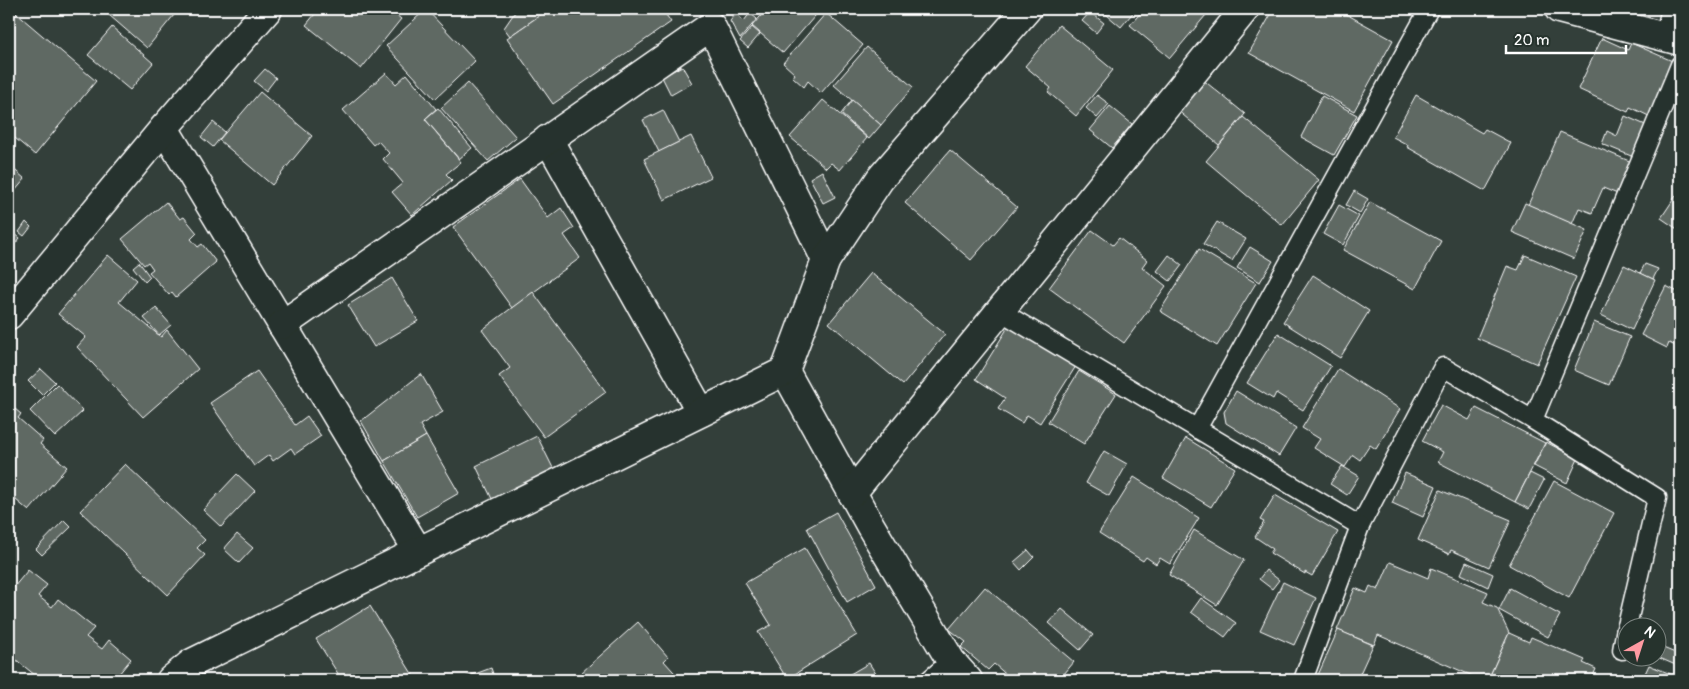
<svg xmlns="http://www.w3.org/2000/svg" width="1689" height="689" viewBox="0 0 1689 689" font-family="Pangolin,sans-serif">
  <style>
    .building { fill: #5f6964; stroke: #fff }
    .lines { fill: none; stroke-linecap: round; stroke-linejoin: round }
    .service-casing { stroke: #fff; stroke-width: 21 }
    .minor-casing { stroke: #fff; stroke-width: 31 }
    .service { stroke: #26332d; stroke-width: 18 }
    .minor { stroke: #26332d; stroke-width: 28 }
  </style>
  <rect width="100%" height="100%" fill="#333f3a"/>
  <filter id="ink" filterUnits="userSpaceOnUse"><feTurbulence type="fractalNoise" baseFrequency=".02" numOctaves="2"/><feDisplacementMap in="SourceGraphic" scale="10" xChannelSelector="R" yChannelSelector="G"/><feConvolveMatrix kernelMatrix="1 2 1 2 8 2 1 2 1" color-interpolation-filters="sRGB"/></filter>
  <g filter="url(#ink)">
    <g class="building">
      <path d="M9,9L16,14L9,22Z"/>
      <path d="M102,9H179L147,48Z"/>
      <path d="M319,9H389L401,19L361,69L306,25Z"/>
      <path d="M426,9L475,61L435,99L386,46Z"/>
      <path d="M517,9H549L510,36L504,28Z"/>
      <path d="M549,9H662L671,22L553,104L507,38Z"/>
      <path d="M767,9H821L783,53L752,26Z"/>
      <path d="M1100,9H1136L1121,27Z"/>
      <path d="M1144,9H1211L1170,58L1130,25Z"/>
      <path d="M1274,9H1337L1393,40L1354,111L1249,53Z"/>
      <path d="M1090,12L1104,23L1096,33L1082,21Z"/>
      <path d="M16,13L96,81L35,155L9,133V22Z"/>
      <path d="M750,13L757,19L740,39L730,21L736,14L744,21Z"/>
      <path d="M826,13L863,45L821,93L808,81L804,87L793,77L795,74L783,63Z"/>
      <path d="M1059,25L1113,70L1076,116L1048,92L1051,88L1025,66Z"/>
      <path d="M112,27L153,63L130,90L88,55Z"/>
      <path d="M752,27L760,34L748,48L740,41Z"/>
      <path d="M1602,38L1628,50L1631,43L1677,63L1653,118L1630,107L1628,112L1578,89Z"/>
      <path d="M867,47L913,87L881,125L834,85Z"/>
      <path d="M682,66L692,83L671,95L662,77Z"/>
      <path d="M265,69L276,78L266,91L254,81Z"/>
      <path d="M386,73L396,84L407,74L436,109L425,119L461,162L446,174L452,180L412,215L392,192L403,183L383,159L389,153L378,141L373,145L343,110Z"/>
      <path d="M1202,79L1245,114L1219,145L1177,110Z"/>
      <path d="M468,83L516,137L488,161L441,108Z"/>
      <path d="M260,92L312,136L272,185L219,140Z"/>
      <path d="M1097,95L1109,104L1097,118L1086,108Z"/>
      <path d="M1416,95L1482,133L1485,129L1511,143L1485,191L1407,147L1408,145L1393,137Z"/>
      <path d="M1322,96L1357,115L1334,155L1301,137Z"/>
      <path d="M823,100L867,138L840,170L831,163L826,168L790,137Z"/>
      <path d="M852,100L881,125L869,139L841,114Z"/>
      <path d="M1110,106L1132,124L1112,148L1090,130Z"/>
      <path d="M438,108L472,148L459,159L425,119Z"/>
      <path d="M663,110L679,142L659,152L643,120Z"/>
      <path d="M1625,116L1650,127L1636,158L1602,144L1607,131L1617,136Z"/>
      <path d="M1243,117L1319,180L1282,225L1206,161Z"/>
      <path d="M213,122L225,132L213,147L201,137Z"/>
      <path d="M1560,132L1634,163L1620,195L1603,188L1592,213L1579,208L1572,224L1528,205Z"/>
      <path d="M691,136L711,177L664,200L644,159Z"/>
      <path d="M950,150L1017,207L971,260L905,203Z"/>
      <path d="M9,165L25,179L9,198Z"/>
      <path d="M822,171L835,197L823,203L810,178Z"/>
      <path d="M520,179L548,218L561,208L574,228L564,235L580,258L512,308L453,227Z"/>
      <path d="M1354,191L1368,199L1360,213L1346,205Z"/>
      <path d="M1677,194L1680,196V231L1661,218Z"/>
      <path d="M166,202L180,219L184,217L197,233L191,239L198,247L202,244L216,262L176,297L172,292L169,295L149,272L153,269L148,262L144,265L122,239Z"/>
      <path d="M1370,202L1441,241L1415,289L1343,250Z"/>
      <path d="M1525,203L1587,230L1574,259L1512,232Z"/>
      <path d="M1339,205L1359,216L1343,245L1323,234Z"/>
      <path d="M26,222L31,227L24,236L19,232Z"/>
      <path d="M1217,222L1246,239L1232,261L1203,244Z"/>
      <path d="M9,229L20,238L9,251Z"/>
      <path d="M1092,230L1113,245L1119,238L1147,260L1142,267L1166,286L1124,343L1049,288Z"/>
      <path d="M1250,247L1273,261L1260,282L1237,268Z"/>
      <path d="M1199,249L1256,283L1217,346L1160,311Z"/>
      <path d="M108,255L137,280L119,302L161,337L167,330L198,369L143,417L77,347L86,337L58,314Z"/>
      <path d="M1169,255L1182,265L1170,281L1157,271Z"/>
      <path d="M1525,255L1576,277L1537,364L1477,338L1507,266L1518,270Z"/>
      <path d="M139,262L150,277L145,282L133,267Z"/>
      <path d="M1645,264L1658,269L1653,279L1640,273Z"/>
      <path d="M1624,265L1655,280L1632,330L1601,315Z"/>
      <path d="M871,273L945,334L903,385L829,323Z"/>
      <path d="M1313,275L1369,311L1340,358L1283,322Z"/>
      <path d="M392,278L418,321L374,347L348,305Z"/>
      <path d="M1666,286L1680,293V348L1669,343L1667,348L1641,335Z"/>
      <path d="M533,292L606,392L544,437L499,376L510,368L482,330Z"/>
      <path d="M156,308L171,325L159,335L144,318Z"/>
      <path d="M1594,322L1630,337L1609,385L1574,370Z"/>
      <path d="M1010,324L1076,366L1040,423L1027,415L1022,423L998,409L1005,398L976,379Z"/>
      <path d="M1278,333L1331,366L1303,410L1276,393L1273,399L1247,383Z"/>
      <path d="M41,369L55,382L42,395L28,381Z"/>
      <path d="M1338,369L1400,409L1376,449L1370,445L1360,460L1353,455L1345,467L1314,448L1320,439L1302,428Z"/>
      <path d="M257,371L295,425L307,416L321,436L295,454L291,448L273,461L269,455L254,466L210,403Z"/>
      <path d="M1079,371L1116,394L1084,444L1048,422Z"/>
      <path d="M421,374L443,412L420,425L426,436L384,461L361,421Z"/>
      <path d="M57,384L83,411L55,437L30,411Z"/>
      <path d="M1236,391L1296,428L1279,456L1226,423L1224,412Z"/>
      <path d="M9,404L21,414L18,418L43,440L40,444L67,467L29,511L9,494Z"/>
      <path d="M1441,405L1469,420L1476,408L1545,443L1515,502L1438,462L1443,452L1422,441Z"/>
      <path d="M426,436L459,493L417,517L384,461Z"/>
      <path d="M537,436L554,470L493,501L476,466Z"/>
      <path d="M1186,438L1235,468L1211,507L1163,478Z"/>
      <path d="M1546,442L1578,459L1567,483L1534,466Z"/>
      <path d="M1104,451L1127,464L1109,496L1086,483Z"/>
      <path d="M125,464L205,540L197,548L205,555L168,595L80,511Z"/>
      <path d="M1342,466L1359,476L1347,495L1330,484Z"/>
      <path d="M1405,473L1436,486L1423,517L1392,503Z"/>
      <path d="M1530,473L1544,480L1529,509L1515,502Z"/>
      <path d="M237,474L255,491L221,527L203,510Z"/>
      <path d="M1134,477L1199,518L1170,564L1160,558L1156,564L1146,557L1143,561L1099,533Z"/>
      <path d="M1554,481L1614,513L1569,598L1509,565Z"/>
      <path d="M1440,490L1511,520L1489,567L1451,550L1449,554L1418,540Z"/>
      <path d="M1275,495L1338,532L1312,576L1305,572V574L1270,553L1273,549L1255,537L1264,522L1260,520Z"/>
      <path d="M836,512L876,585L847,602L807,528Z"/>
      <path d="M64,520L71,527L42,555L36,549Z"/>
      <path d="M1194,530L1244,560L1217,605L1169,575Z"/>
      <path d="M237,534L253,548L239,563L224,549Z"/>
      <path d="M805,548L857,635L787,679L758,632L771,625L745,583Z"/>
      <path d="M1028,550L1034,557L1021,570L1014,562Z"/>
      <path d="M1390,562L1428,578L1431,568L1488,592L1483,602L1497,608L1509,633L1488,680H1474L1475,677L1378,635L1374,645L1337,630L1355,588L1367,593L1370,586L1378,590Z"/>
      <path d="M1466,562L1493,574L1488,587L1461,574Z"/>
      <path d="M28,570L47,585L38,596L52,607L58,599L94,628L86,637L102,649L109,640L131,659L114,680H41L9,654V593Z"/>
      <path d="M1266,570L1279,580L1272,589L1259,579Z"/>
      <path d="M1283,582L1316,598L1294,645L1260,630Z"/>
      <path d="M985,587L1074,662L1059,680H1006L1009,677L994,664L988,670L961,647L966,642L949,629Z"/>
      <path d="M1510,588L1560,615L1548,637L1499,610Z"/>
      <path d="M1201,598L1236,623L1225,637L1191,612Z"/>
      <path d="M370,606L416,680H342L316,639Z"/>
      <path d="M1062,609L1093,635L1080,650L1049,623Z"/>
      <path d="M638,622L668,657L664,661L681,680H587L581,673Z"/>
      <path d="M1338,630L1373,645L1357,680H1329L1318,675Z"/>
      <path d="M1509,633L1529,642L1531,637L1585,660L1583,663L1596,669L1593,676L1600,679L1599,680H1488Z"/>
      <path d="M1656,645L1680,655V667L1655,656H1656Z"/>
      <path d="M869,663L880,680H840Z"/>
      <path d="M1649,665L1680,678V680H1642Z"/>
      <path d="M491,668L495,680H459Z"/>
    </g>
    <g class="lines">
      <g class="service-casing">
        <g id="service">
          <path d="M1664,37L1671,9"/>
          <path d="M1000,311L1360,526L1443,367L1533,420L1657,498L1627,626"/>
          <path d="M1533,420L1680,65"/>
          <path d="M1197,429L1429,9"/>
          <path d="M1622,650L1626,628"/>
          <path d="M929,680L951,661"/>
          <path d="M1303,680L1360,526"/>
        </g>
      </g>
      <g class="minor-casing">
        <g id="minor">
          <path d="M1559,9L1680,41"/>
          <path d="M164,128L418,551"/>
          <path d="M548,139L701,412"/>
          <path d="M9,315L164,128L268,9"/>
          <path d="M282,325L711,26L826,260"/>
          <path d="M785,371L870,525L951,661L968,680"/>
          <path d="M852,493L1245,9"/>
          <path d="M171,680L192,663L785,371L826,260L880,179L1027,9"/>
        </g>
      </g>
      <use href="#service" class="service"/>
      <use href="#minor" class="minor"/>
    </g>
  </g>
  <rect width="1689" height="689" fill="none" stroke="#26332d" stroke-width="30"/>
  <rect x="15" y="15" width="1659" height="659" fill="none" stroke="#fff" stroke-width="2" filter="url(#ink)"/>
  <g transform="translate(1642 642) rotate(39)"><circle r="24" fill="#26332d" stroke="#7d8581"/>
  <path d="M0-4L9 19L0 12L-9 19Z" fill="#ff9aa2"/>
  <text y="-8" font-size="14" font-weight="bold" text-anchor="middle" fill="#ffffff">N</text>
  </g>
  <path d="M1506 45v8h120v-8" fill="none" stroke="#ffffff" stroke-width="2.5"/>
  <text x="1514" y="45" font-size="15" fill="#ffffff" stroke="#26332d" stroke-width="4" paint-order="stroke">20 m</text>
</svg>
